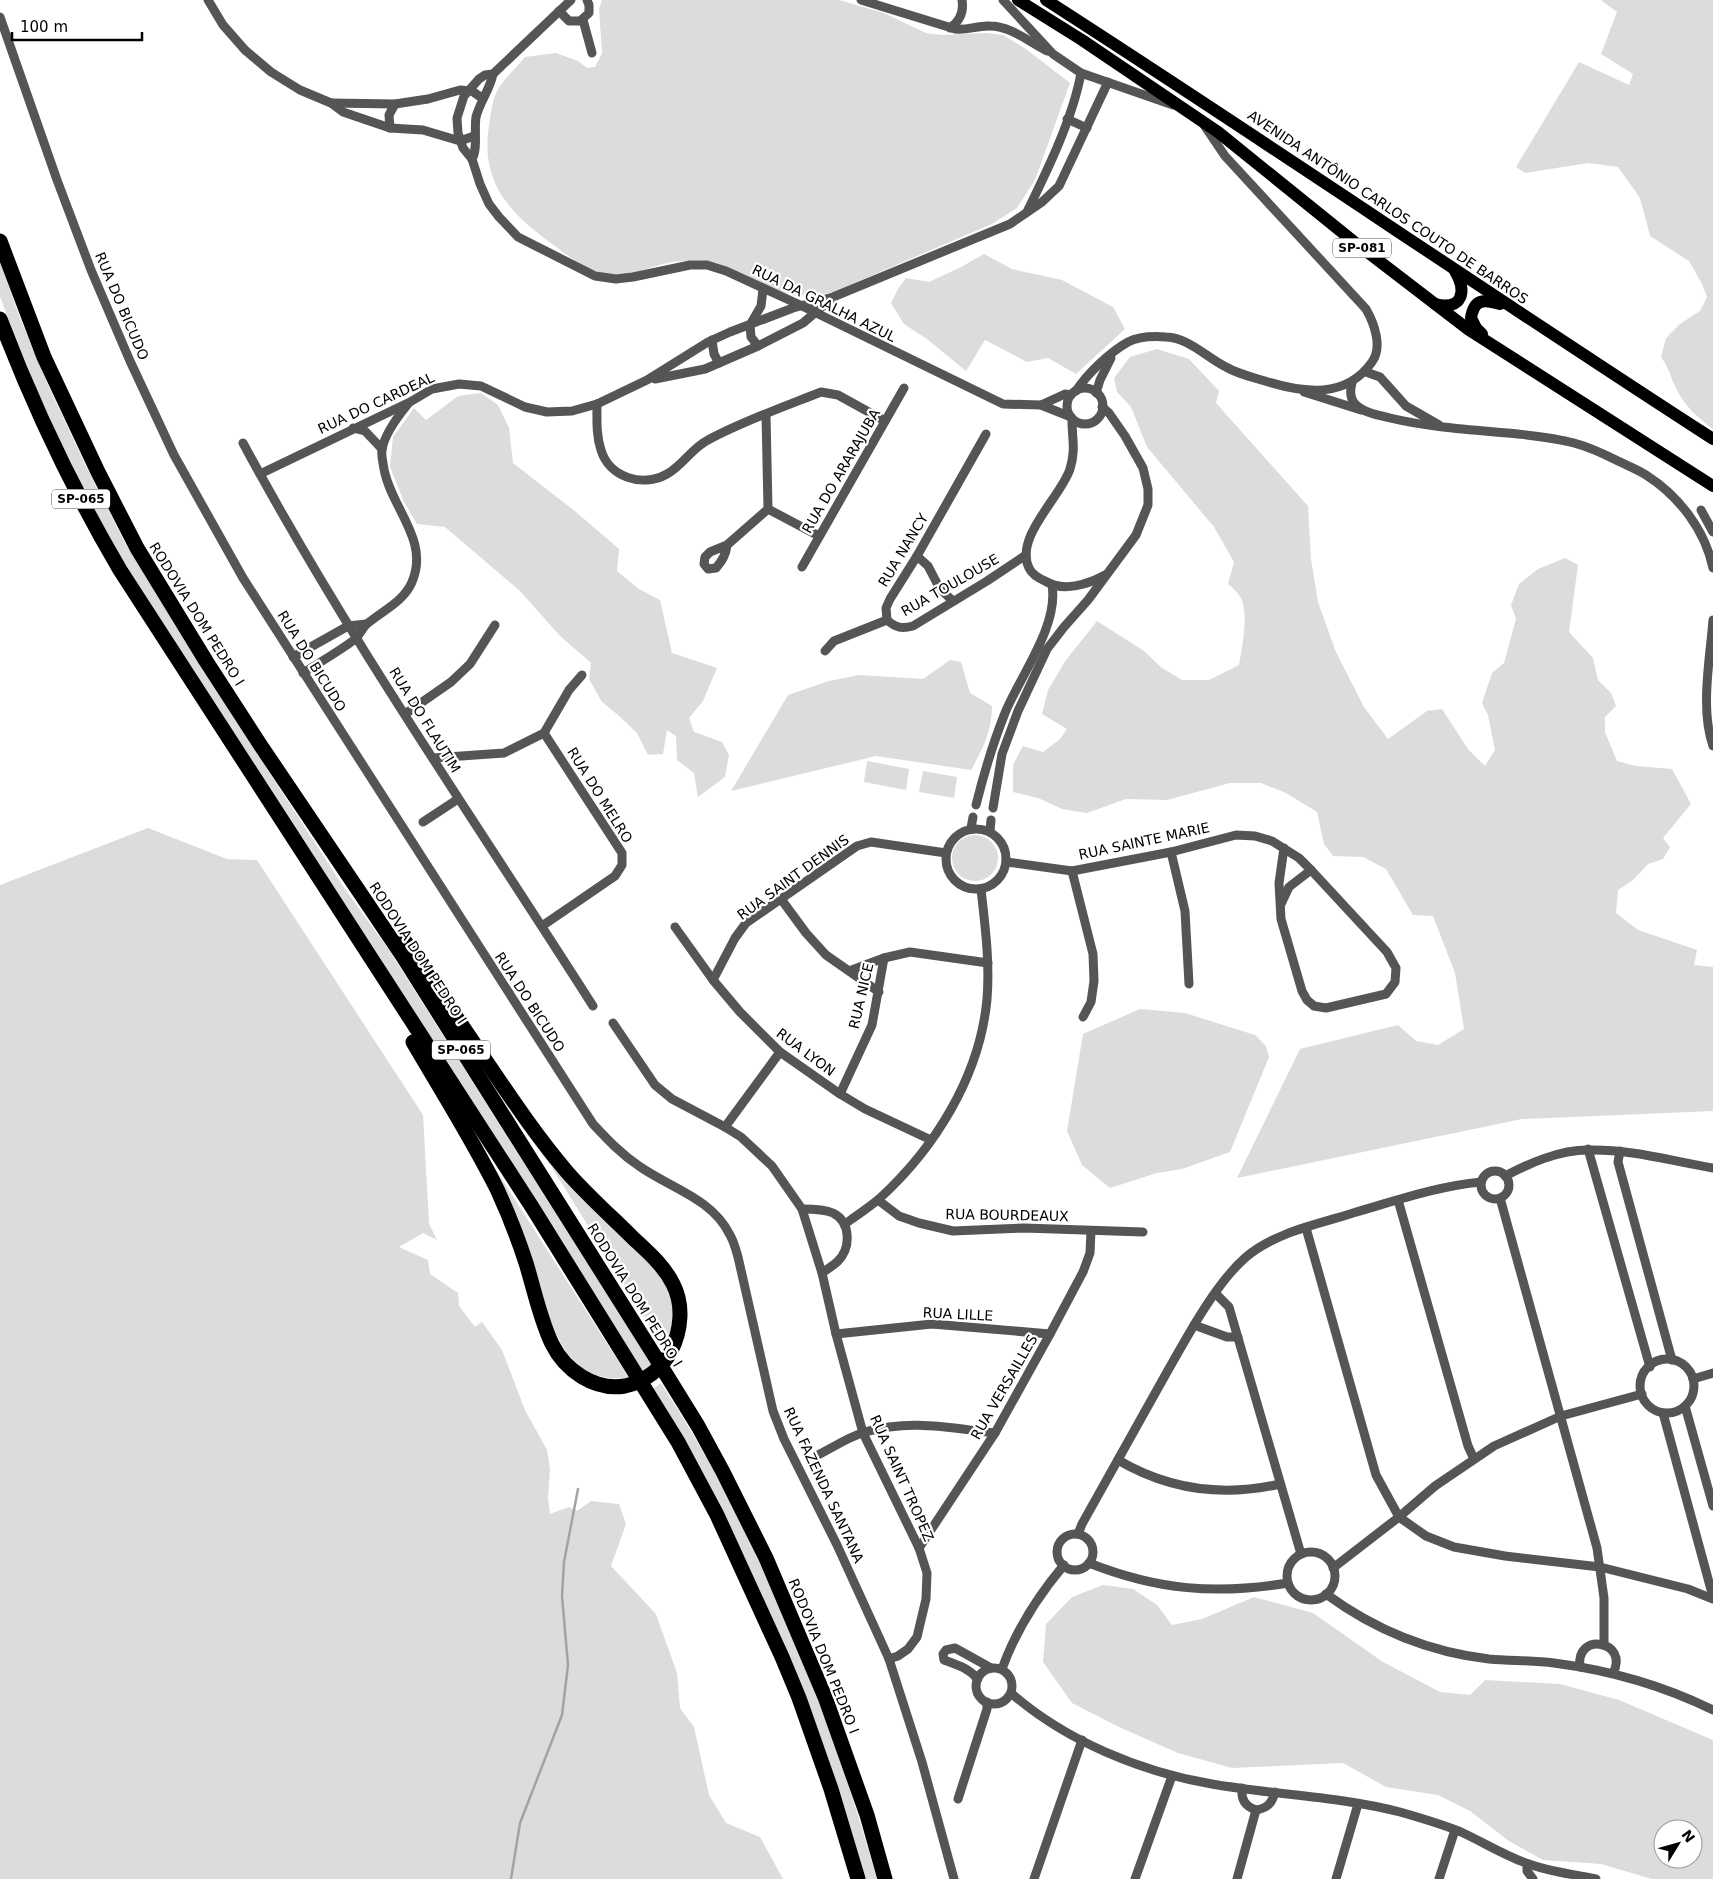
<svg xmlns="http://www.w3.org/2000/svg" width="1713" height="1879" viewBox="0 0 1713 1879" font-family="'DejaVu Sans',sans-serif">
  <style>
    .green { fill: #dcdcdc; fill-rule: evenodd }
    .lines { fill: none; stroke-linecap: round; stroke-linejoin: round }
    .stream { stroke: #a3a3a3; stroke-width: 2.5 }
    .street { stroke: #555; stroke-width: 9 }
    .primary { stroke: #000; stroke-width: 12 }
    .highway { stroke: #000; stroke-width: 15 }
    .labels { text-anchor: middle; stroke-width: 4.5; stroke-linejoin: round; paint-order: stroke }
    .shield { fill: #fff; stroke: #4c4c4c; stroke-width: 1 }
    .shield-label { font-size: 12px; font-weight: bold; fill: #000 }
    .street-label { font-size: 14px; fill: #000; stroke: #fff }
  </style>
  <rect width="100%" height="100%" fill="#fff"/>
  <g class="green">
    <path d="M602,0H839L884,13L926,33L941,35L987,33L1003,35L1026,49L1070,83L1035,180L1017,208L992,224L833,292C793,302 772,289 736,272C729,269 720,263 712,262C700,259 675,261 663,264C645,269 631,276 612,275C591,274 568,256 552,244C509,213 480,182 489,126C491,112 492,98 500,86C507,76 517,67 525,57L556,53L578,61L587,68L595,67L602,53L599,9Z"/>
    <path d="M1601,0H1713V429C1699,419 1686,407 1678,392C1671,380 1670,369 1661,357L1666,338L1680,324L1700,311L1707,297L1702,284L1689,261L1650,236L1640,198L1618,167L1588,163L1525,173L1516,167L1579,62L1629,85L1633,74L1601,54L1617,12Z"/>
    <path d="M984,254L1012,269L1062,280L1113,307L1125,329L1076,374L1048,358L1027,362L985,340L966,371L927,339L904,324L891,303L898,289L906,278L929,282L961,267Z"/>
    <path d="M0,262L20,318L48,385L85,464L125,543L250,743L345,889L389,950L652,1365L642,1373L429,1038L379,956L293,828L127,570L78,479L36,389L0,297Z"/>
    <path d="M1157,349L1189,359L1219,391L1216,403L1308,506L1311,559L1318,602L1336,652L1364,707L1388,739L1427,711L1442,709L1468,749L1485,766L1495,750L1488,715L1482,703L1492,673L1504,663L1516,619L1511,605L1519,584L1538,569L1565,558L1578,565L1569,632L1593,658L1598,680L1611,693L1616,706L1605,717V732L1617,761L1636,766L1672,769L1691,804L1663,838L1670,847L1663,859L1648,864L1633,880L1618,890L1616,913L1638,930L1697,950L1694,965L1713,967V1111L1522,1119L1237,1178L1300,1049L1398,1025L1416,1041L1438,1045L1464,1029L1455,973L1433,916L1413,915L1386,869L1363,857L1333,856L1324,844L1317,812L1286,793L1261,783H1230L1167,800L1126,799L1087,813L1062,809L1038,798L1013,792V765L1023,746L1043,752L1060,739L1067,729L1042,714L1048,690L1066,660L1097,621L1144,651L1162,668L1182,680H1209L1239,665C1242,648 1250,609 1239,595C1236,591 1232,587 1228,584L1234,562L1214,527L1147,447L1131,407L1117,392L1114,378L1130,357Z"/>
    <path d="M481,393L498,405L509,428L513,463L576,512L619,549L617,571L639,589L660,600L672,653L717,668L703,701L689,718L694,732L722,742L729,755L725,777L698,797L694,773L677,760L676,736L667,730L663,754L648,755L637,733L618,715L602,702L589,679L591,663L560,636L520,591L445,527L417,524L404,502L390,467L393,437L414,408L426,420L458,396Z"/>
    <path d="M950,660L961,662L970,693L992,706C992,730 983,749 971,770L876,756L731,791L788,695L829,681L859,675L923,679Z"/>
    <path d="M867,761L909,769L906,790L864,782Z"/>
    <path d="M923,771L957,777L954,798L919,792Z"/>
    <path d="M148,828L227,859L257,860L423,1115L429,1224L437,1240L423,1233L399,1247L428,1260L430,1274L458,1293L459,1306L475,1327L482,1322L502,1350L525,1410L547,1450L550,1469L548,1498L550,1514L569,1507L577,1511L591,1501L619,1504L626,1524L611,1566L656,1614L677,1673L680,1708L694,1727L709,1795L726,1823L760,1837L783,1879H0V885Z"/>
    <circle cx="975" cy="858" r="23"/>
    <path d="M1140,1009L1185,1013L1255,1035L1266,1046L1269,1057L1230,1152L1182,1169L1157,1173L1110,1188L1082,1165L1067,1131L1083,1034Z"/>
    <path d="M530,1137C555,1165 579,1193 605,1220C625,1242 666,1273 672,1302C676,1319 671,1334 665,1350L551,1166Z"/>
    <path d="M489,1159L629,1378C585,1382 566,1360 551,1322Z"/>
    <path d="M661,1383C682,1416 703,1450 721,1484C789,1609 838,1743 877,1879H864L845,1814L653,1389Z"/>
    <path d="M1103,1585L1133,1589L1157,1605L1172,1625L1202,1619L1254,1597L1313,1613L1383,1662L1440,1692L1470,1695L1485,1680L1560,1684L1619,1700L1713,1740V1879H1652L1601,1864L1543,1860L1509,1841L1470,1811L1438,1795L1386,1787L1343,1763L1232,1768L1178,1753L1119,1727L1072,1703L1043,1662L1046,1624L1072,1597ZM1663,1829H1693V1859H1663Z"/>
  </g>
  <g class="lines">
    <path class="stream" d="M511,1879L520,1823L562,1715L568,1665L562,1596L564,1562L578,1489"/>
    <g class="street">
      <path d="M208,0L223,25L245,50L271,72L300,90L331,103L343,112L390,128L423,130L460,141L474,136"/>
      <path d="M571,0L493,74L485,75L479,79L464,96L457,118L458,133L463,148L472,159L480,184L489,204L499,217L518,237L595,276L616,279L633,277L690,265H707L726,271L800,305L1003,404L1041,405L1071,417"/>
      <path d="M861,0L955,29C967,31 978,25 990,26C1011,26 1029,42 1047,51"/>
      <path d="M1003,0L1053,54L1081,73L1173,105"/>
      <path d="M559,11L569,21H580L589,13V5L587,0"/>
      <path d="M0,17L57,180L91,270L130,361L174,455L243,578L593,1124C608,1140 621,1154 639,1166C670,1188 712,1198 730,1235C734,1242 736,1250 738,1257L773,1411L784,1439L837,1545L889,1659L922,1762L954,1879"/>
      <path d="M583,20L592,53"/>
      <path d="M950,28C960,21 964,12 962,0"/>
      <path d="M331,103L395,104L428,99L460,90L472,91L482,98"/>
      <path d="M1067,119L1087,128"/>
      <path d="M390,128L389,115L395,104"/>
      <path d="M472,159C478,150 474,129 476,117C480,102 490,89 493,74"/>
      <path d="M1027,212C1047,171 1073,118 1081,73"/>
      <path d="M712,340L714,354L719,363"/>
      <path d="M758,346L751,337L750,325L761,306L763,289"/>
      <path d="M1366,372L1380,377L1406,406L1439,425"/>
      <path d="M655,379L705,369L758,346L803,323L831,299"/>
      <path d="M1352,383C1350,390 1350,398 1355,404C1364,413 1378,415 1390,418C1432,428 1475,430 1518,434C1536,436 1556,438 1574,443C1589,447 1602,453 1616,460C1626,465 1637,469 1646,475C1679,496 1705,530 1713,568"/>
      <circle cx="1085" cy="406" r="18"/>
      <path d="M1076,391C1087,374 1110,352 1128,342C1138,337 1154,336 1166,337C1189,338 1206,357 1226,367C1238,374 1252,377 1265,381C1303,393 1346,399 1372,362C1383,347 1374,323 1366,309L1225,156L1204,125"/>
      <path d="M1304,392L1361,410"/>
      <path d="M1096,393L1100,380L1111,358"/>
      <path d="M597,404C597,420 596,435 601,450C609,477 642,488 667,474C682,466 692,448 708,440C743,421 783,407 821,392L838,395L885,421"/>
      <path d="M1041,405L1065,394L1071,395"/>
      <path d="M1072,420C1072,439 1076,449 1070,469C1061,497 1014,537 1029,568C1032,575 1040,579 1047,582C1064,592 1089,584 1105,575"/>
      <path d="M353,428L365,431L382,449"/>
      <path d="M243,443C348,638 474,819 593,1006"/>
      <path d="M260,474L410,402L432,389L459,384L481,386L525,407L547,412L572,411L597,404L647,380L708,342L730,332L793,308L833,297L1010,224L1042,202L1059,186L1108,82"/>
      <path d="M768,509L819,536"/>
      <path d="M1701,510L1713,532"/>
      <path d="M727,545C726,555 722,561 716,568L708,569L704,564L705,557L710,552L727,545L768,509L766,415"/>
      <path d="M917,556L928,566L940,589L953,601"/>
      <path d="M802,567L904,388"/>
      <path d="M887,620C896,628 902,629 913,626L987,581L1026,555"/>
      <path d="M1713,620C1710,659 1700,709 1713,746"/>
      <path d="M825,651L834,641L887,620L886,608L890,599L917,556L986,434"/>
      <path d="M293,657L348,626L366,624"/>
      <path d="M303,673C320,662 338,652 354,640C360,636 362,627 368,623C384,610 404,601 412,582C430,540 391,508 384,469C383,462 381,456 382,450C384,435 399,415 408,404"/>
      <path d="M405,714L451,682L470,664L495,625"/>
      <path d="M433,758L504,753L544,733L569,690L582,675"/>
      <path d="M976,805C984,773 993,743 1005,713C1020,676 1059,626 1052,585"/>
      <path d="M993,808L1002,754L1018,711L1047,649L1064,627L1088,600L1136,535L1148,505V489L1143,468L1125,436L1109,413L1102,407"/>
      <path d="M423,822L458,799"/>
      <path d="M971,828L973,817"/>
      <circle cx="976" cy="859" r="30"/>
      <path d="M990,831L991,820"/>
      <path d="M1171,852L1185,911L1189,984"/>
      <path d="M1007,862L1072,871L1171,852L1236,835L1255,836L1272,841L1299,858L1311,870L1387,952L1396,968L1395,982L1386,994L1326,1008L1314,1006L1307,1000L1302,991L1281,919L1279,883L1284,848"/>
      <path d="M1072,871L1093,954L1094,981L1091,1002L1083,1017"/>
      <path d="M781,899L806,933L826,955L879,992"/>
      <path d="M1281,904L1289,887L1311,870"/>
      <path d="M542,926L615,876L622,865V853L544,733"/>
      <path d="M675,927L713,980L740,1012L780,1052L840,1094L865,1109L931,1140"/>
      <path d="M849,971L884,958L910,952L988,963"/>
      <path d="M713,980L735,938L746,923L857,846L871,842L946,853"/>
      <path d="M613,1023L655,1085L672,1099L725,1127L741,1137L772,1166L802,1209L822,1273L836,1334L863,1433L919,1548L927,1573L926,1599L917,1637L908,1649L898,1656L889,1659"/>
      <path d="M840,1094L872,1025L884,958"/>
      <path d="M725,1127L780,1052"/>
      <path d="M1588,1149L1650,1367"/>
      <path d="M1620,1151L1618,1162L1672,1360"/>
      <circle cx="1495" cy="1185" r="14"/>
      <path d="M1505,1176C1530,1163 1559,1150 1588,1150C1630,1149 1672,1161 1713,1168"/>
      <path d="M1500,1198L1597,1548L1604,1598V1644"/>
      <path d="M878,1200L899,1216L919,1223L953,1231L1024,1228L1143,1232"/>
      <path d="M1398,1200L1468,1446L1474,1459"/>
      <path d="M802,1209C812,1209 824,1209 833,1213C851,1222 851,1248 838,1261C833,1266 827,1269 822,1273"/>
      <path d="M845,1224C856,1216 868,1208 879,1199C935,1148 980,1076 987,999C990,962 985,926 981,889"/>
      <path d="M1306,1228L1376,1475L1399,1517L1426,1536L1454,1547L1505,1556L1600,1567L1688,1589L1713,1599"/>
      <path d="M1216,1294L1229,1307L1301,1554"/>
      <path d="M1194,1325L1227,1337H1238"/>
      <path d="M836,1334L932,1324L1050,1334"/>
      <circle cx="1667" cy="1386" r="27"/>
      <path d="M1693,1379L1713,1373"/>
      <path d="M1685,1406L1713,1506"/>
      <path d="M1663,1413L1713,1597"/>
      <path d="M816,1456C832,1448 848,1437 865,1432C910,1419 949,1428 995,1433"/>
      <path d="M1118,1460C1169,1490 1223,1497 1280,1484"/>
      <path d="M1078,1534L1082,1524C1110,1473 1139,1423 1167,1372C1187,1337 1215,1284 1246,1257C1276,1232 1316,1225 1353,1213C1395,1201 1438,1186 1481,1182"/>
      <circle cx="1075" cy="1552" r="18"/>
      <path d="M919,1548L995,1433L1050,1334L1083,1272L1090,1253L1091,1231"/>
      <circle cx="1311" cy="1576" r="24"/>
      <path d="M1089,1563C1157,1590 1216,1595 1288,1583"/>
      <path d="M1333,1568L1399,1517L1435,1486L1494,1446L1561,1416L1642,1394"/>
      <path d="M1326,1594C1375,1630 1429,1652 1489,1659C1511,1661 1532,1660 1554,1663C1608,1670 1664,1686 1713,1710"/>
      <path d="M1580,1667C1575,1631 1630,1641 1613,1673"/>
      <circle cx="994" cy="1686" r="18"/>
      <path d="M1002,1669C1016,1630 1037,1597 1064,1565"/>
      <path d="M978,1679C968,1668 958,1665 944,1660L943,1654L946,1650L955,1648L991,1668"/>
      <path d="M1011,1693C1066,1741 1141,1772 1212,1784C1275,1795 1338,1796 1400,1812C1421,1818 1442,1824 1461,1832C1483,1842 1503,1855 1526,1863C1549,1872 1573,1874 1596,1879"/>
      <path d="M1242,1788C1241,1800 1245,1806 1256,1810C1268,1808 1272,1803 1275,1792"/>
      <path d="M958,1799L987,1709V1702"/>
      <path d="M1527,1864V1871L1533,1879"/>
      <path d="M1034,1879L1082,1740"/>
      <path d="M1135,1879L1172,1776"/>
      <path d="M1237,1879L1256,1810"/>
      <path d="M1336,1879L1358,1804"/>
      <path d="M1439,1879L1455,1830"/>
    </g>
    <g class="primary">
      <path d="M1018,0L1082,40L1218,132L1353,241L1469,330L1713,486"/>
      <path d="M1046,0C1270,144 1490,295 1713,439"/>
      <path d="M1435,304C1463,311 1467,291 1455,271"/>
      <path d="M1482,334L1476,328L1471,318C1474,299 1483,299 1500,304"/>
    </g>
    <g class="highway">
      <path d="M0,241L44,357L98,472L137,548L206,661L261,746L402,955L656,1358L698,1426L723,1472L766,1558L825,1697L867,1815L885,1879"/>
      <path d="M0,319C33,406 73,490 120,570L532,1207L678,1442L717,1515L782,1657L799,1698L831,1789L858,1879"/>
      <path d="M404,940C432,981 460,1022 488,1064C513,1101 538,1138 567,1172C588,1196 612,1217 634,1239C649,1253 664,1266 673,1284C684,1305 681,1331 671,1351C662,1369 644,1382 625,1386C594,1391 565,1370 552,1344C540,1319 534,1289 526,1263C518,1238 508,1213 497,1189C472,1139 441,1090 413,1042"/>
    </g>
  </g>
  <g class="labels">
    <g class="shield">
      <rect x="1333" y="238.5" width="58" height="19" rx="4"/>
      <rect x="52" y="489.5" width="58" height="19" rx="4"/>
      <rect x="432" y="1040.5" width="58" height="19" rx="4"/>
    </g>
    <g class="shield-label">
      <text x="1362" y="252">SP-081</text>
      <text x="81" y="503">SP-065</text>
      <text x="461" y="1054">SP-065</text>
    </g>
    <g class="street-label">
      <text transform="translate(1388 207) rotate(34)" y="5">AVENIDA ANTÔNIO CARLOS COUTO DE BARROS</text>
      <text transform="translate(824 303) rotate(26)" y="5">RUA DA GRALHA AZUL</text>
      <text transform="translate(122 306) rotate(67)" y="5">RUA DO BICUDO</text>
      <text transform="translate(376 403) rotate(-25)" y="5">RUA DO CARDEAL</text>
      <text transform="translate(841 471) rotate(-60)" y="5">RUA DO ARARAJUBA</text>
      <text transform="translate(903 550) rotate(-59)" y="5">RUA NANCY</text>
      <text transform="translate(950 585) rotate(-30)" y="5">RUA TOULOUSE</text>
      <text transform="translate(197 614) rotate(58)" y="5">RODOVIA DOM PEDRO I</text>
      <text transform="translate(312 661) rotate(58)" y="5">RUA DO BICUDO</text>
      <text transform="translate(425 720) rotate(58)" y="5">RUA DO FLAUTIM</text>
      <text transform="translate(600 795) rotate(58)" y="5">RUA DO MELRO</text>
      <text transform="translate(1144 841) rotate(-12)" y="5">RUA SAINTE MARIE</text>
      <text transform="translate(793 877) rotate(-36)" y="5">RUA SAINT DENNIS</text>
      <text transform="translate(418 953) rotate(57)" y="5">RODOVIA DOM PEDRO I</text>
      <text transform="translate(861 996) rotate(-77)" y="5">RUA NICE</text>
      <text transform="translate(530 1002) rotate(57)" y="5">RUA DO BICUDO</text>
      <text transform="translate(806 1052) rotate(37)" y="5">RUA LYON</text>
      <text transform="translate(1007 1215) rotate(1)" y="5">RUA BOURDEAUX</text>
      <text transform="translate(635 1295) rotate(58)" y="5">RODOVIA DOM PEDRO I</text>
      <text transform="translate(958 1314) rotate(3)" y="5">RUA LILLE</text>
      <text transform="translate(1004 1387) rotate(-60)" y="5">RUA VERSAILLES</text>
      <text transform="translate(902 1478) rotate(66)" y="5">RUA SAINT TROPEZ</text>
      <text transform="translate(824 1485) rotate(65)" y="5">RUA FAZENDA SANTANA</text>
      <text transform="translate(824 1656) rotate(68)" y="5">RODOVIA DOM PEDRO I</text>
    </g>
  </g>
  <g transform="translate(1678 1844) rotate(53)"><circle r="24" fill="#ffffff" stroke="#999999"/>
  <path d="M0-4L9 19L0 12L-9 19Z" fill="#000000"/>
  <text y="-8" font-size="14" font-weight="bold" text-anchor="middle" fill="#000000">N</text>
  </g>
  <path d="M12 32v8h130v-8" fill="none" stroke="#000000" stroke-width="2.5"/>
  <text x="20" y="32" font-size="15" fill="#000000" stroke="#ffffff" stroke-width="4" paint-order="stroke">100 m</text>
</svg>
